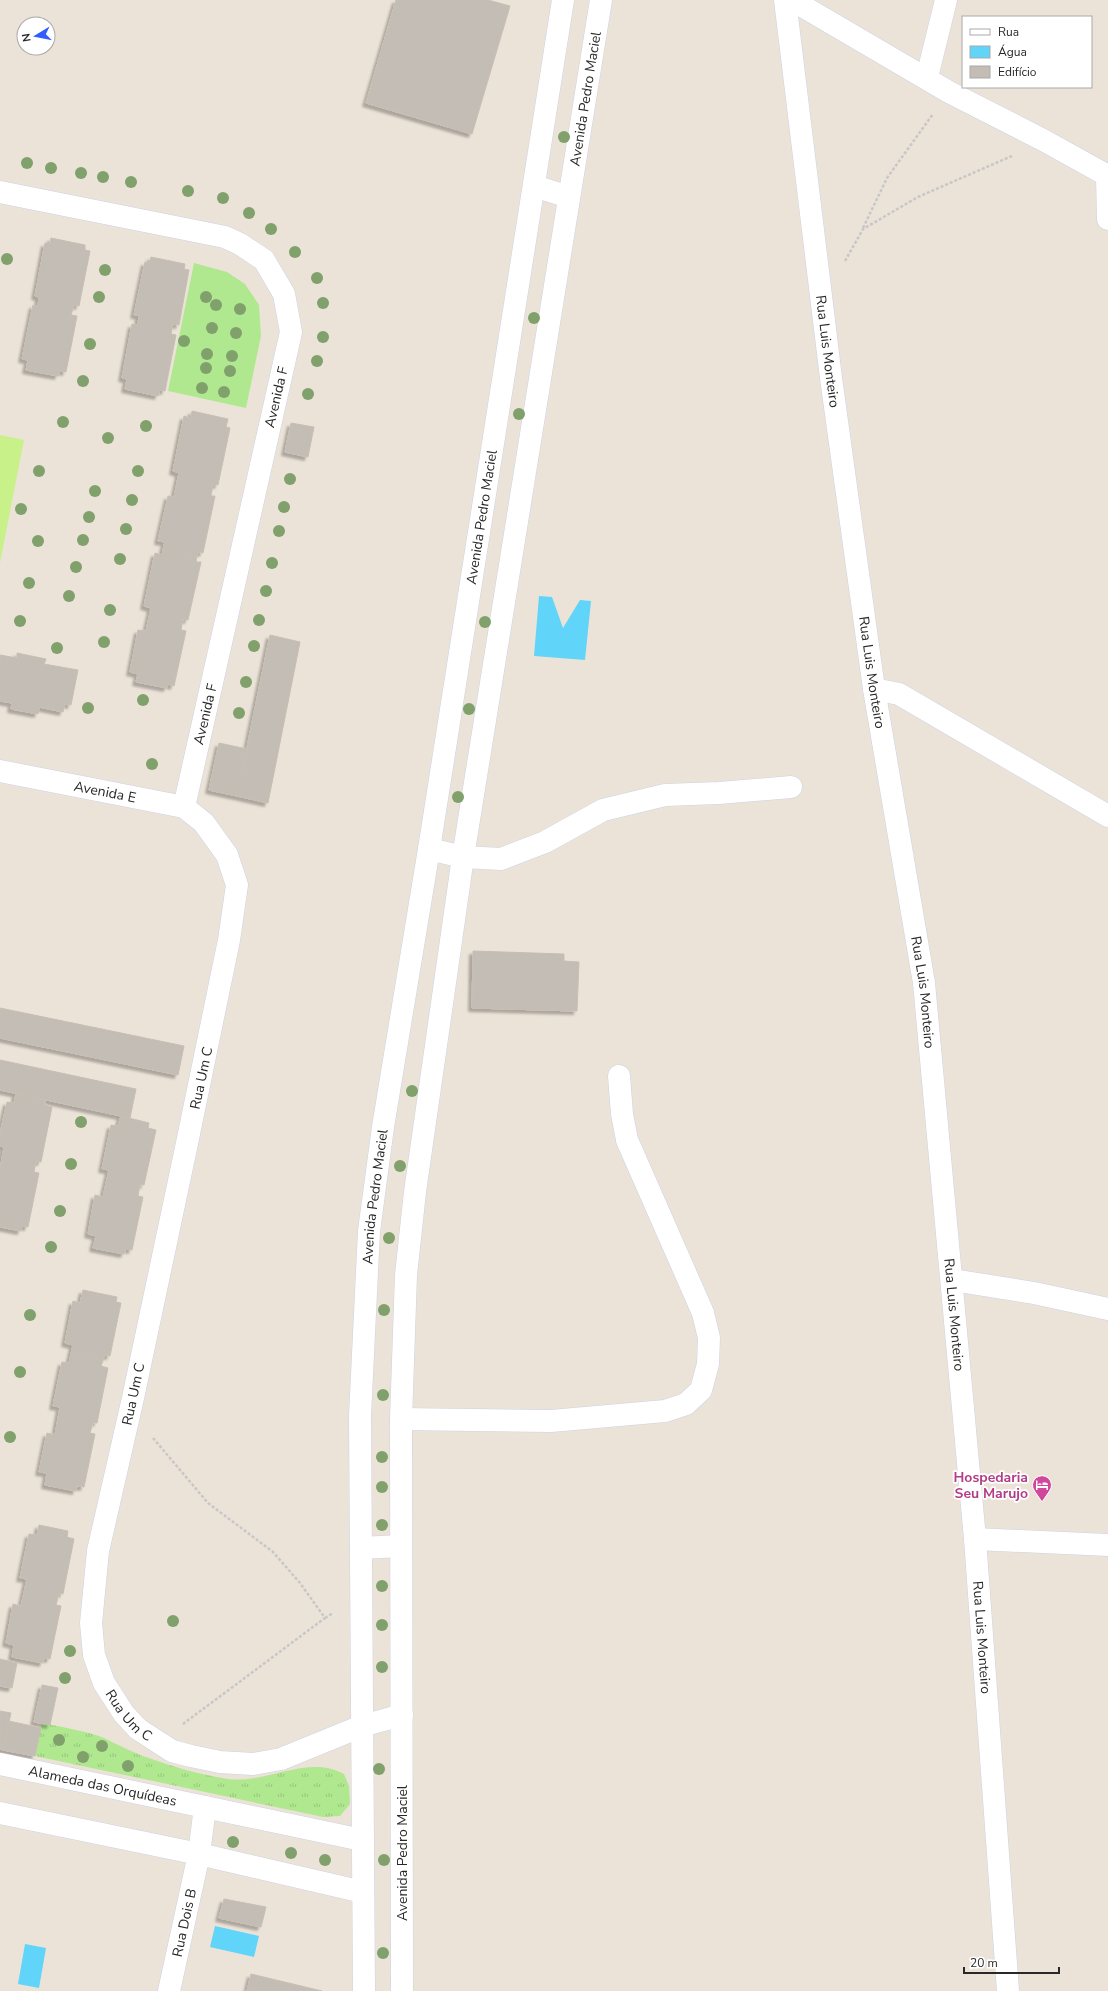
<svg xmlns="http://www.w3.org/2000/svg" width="1108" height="1991" viewBox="0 0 1108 1991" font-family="'Nunito Sans',sans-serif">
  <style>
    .grass { fill: url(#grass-tufts) }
    .garden { fill: #b0e88f }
    .pitch { fill: #c8f18a }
    .water { fill: #61d4f9 }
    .building { fill: #c3bdb5; stroke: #c7bfb2; filter: url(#shadow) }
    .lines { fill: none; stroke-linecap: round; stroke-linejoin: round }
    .minor-casing { stroke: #cdd2e3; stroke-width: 23 }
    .tertiary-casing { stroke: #cdd2e3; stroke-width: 23 }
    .path { stroke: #c7c7c7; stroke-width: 2.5; stroke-dasharray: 3 2; stroke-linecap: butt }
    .minor { stroke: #fff; stroke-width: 22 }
    .tertiary { stroke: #fff; stroke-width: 22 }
    .tree { fill: #80a06c }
    .labels { text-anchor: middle; stroke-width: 3.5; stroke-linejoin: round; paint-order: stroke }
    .street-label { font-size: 14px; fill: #282828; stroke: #fff }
    .hotel-label { font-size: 14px; font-weight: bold; fill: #b23c85; stroke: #fff; text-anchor: end }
  </style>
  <defs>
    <pattern id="grass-tufts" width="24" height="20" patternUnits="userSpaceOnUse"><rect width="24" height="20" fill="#b0e88f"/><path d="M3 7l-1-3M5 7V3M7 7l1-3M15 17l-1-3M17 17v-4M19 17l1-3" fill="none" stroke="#97c77b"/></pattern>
    <filter id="shadow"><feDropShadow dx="-3.5" dy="3.5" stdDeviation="1" flood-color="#0004"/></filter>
  </defs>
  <rect width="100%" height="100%" fill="#ece3d8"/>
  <path class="grass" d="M42,1723C57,1726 91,1732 104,1738C119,1745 133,1753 149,1758C173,1767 202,1775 228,1779C268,1784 307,1754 344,1774L349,1786L350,1804L340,1816L323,1817L35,1756Z"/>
  <path class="garden" d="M194,263L227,272L245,284L259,305L261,336L246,408L168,391Z"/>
  <path class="pitch" d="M0,435L24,440L0,563Z"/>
  <g class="water">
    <path d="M539,596L552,597L563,628L580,600L591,601L585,660L534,656Z"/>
    <path d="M215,1926L259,1936L254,1957L210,1947Z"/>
    <path d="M25,1944L46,1948L39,1988L18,1984Z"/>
  </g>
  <g class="building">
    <path d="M396,0H488L510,6L472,134L366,103Z"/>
    <path d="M51,238L85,245V250L90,251L79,306L74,305L71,315L77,316L66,372L60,371L58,376L26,370L28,360L22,359L33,305L38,306L39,297L35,296L45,243L50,244Z"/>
    <path d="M151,257L185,264L184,269L189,270L179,325L173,324L171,334L176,335L165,391L160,390L158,396L125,389L127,379L122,378L132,324L138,325L139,315H134L145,262L149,263Z"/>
    <path d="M192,411L228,419L226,427L230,428L218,485L213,484L211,496H215L203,553L198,551L197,557L163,550L165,542L158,541L168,496L174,497L179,473L173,471L184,416L191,418Z"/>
    <path d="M291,423L314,427L308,457L285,452Z"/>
    <path d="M163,550L197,557L196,562H201L188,620L183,619L181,630L186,631L174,686L168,684L167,688L136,682L138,674L130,672L138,630L146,631L151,608L144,606L155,553L162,555Z"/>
    <path d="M270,635L300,642L268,803L237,796Z"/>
    <path d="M17,653L46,659L44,664L78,670L71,705L65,704L63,712L39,707L38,714L11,709L12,703L0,701V655L17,658Z"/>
    <path d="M219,743L247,749L237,796L209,790Z"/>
    <path d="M473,951L564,954V961L579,962L577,1011L472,1008Z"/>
    <path d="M0,1008L184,1046L178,1075L0,1038Z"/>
    <path d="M0,1060L136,1089L130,1118L0,1090Z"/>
    <path d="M16,1094L45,1100V1105L52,1107L41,1162L36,1161L34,1172L39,1173L28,1227L22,1226L21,1231L0,1227V1170L4,1147L0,1146V1134L7,1102L14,1103Z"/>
    <path d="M121,1116L149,1123L148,1128L156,1130L144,1185L140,1184L138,1196L143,1197L132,1250L126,1249L124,1254L93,1248L96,1236L88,1234L95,1195L103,1197L109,1170L102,1169L111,1125L118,1126Z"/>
    <path d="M83,1290L117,1297L116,1302L121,1303L110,1356L104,1355L103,1361L71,1354L73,1345L65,1343L73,1301L80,1303Z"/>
    <path d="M71,1354L103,1361L101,1366L108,1368L97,1423L93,1422L90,1433L95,1434L84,1487L77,1486L76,1491L45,1485L47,1473L39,1472L47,1433L55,1435L60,1407L53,1406L62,1362L69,1363Z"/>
    <path d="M39,1525L68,1531L67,1537L74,1539L63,1594L59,1593L56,1605L61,1606L50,1659L44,1658L43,1663L12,1657L14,1645L6,1643L13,1604L21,1606L27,1579L20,1578L29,1534L37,1535Z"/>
    <path d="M0,1659L17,1663L12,1688L0,1686Z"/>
    <path d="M42,1685L58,1688L50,1725L34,1722Z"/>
    <path d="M0,1711L11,1713L3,1750L0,1749Z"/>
    <path d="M9,1721L41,1728L35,1756L3,1750Z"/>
    <path d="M224,1899L266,1907L261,1927L219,1918Z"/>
    <path d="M251,1974L322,1991H247Z"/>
  </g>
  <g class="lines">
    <g class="minor-casing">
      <g id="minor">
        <path id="s1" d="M785,0L831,378L874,689L924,983L975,1539L1008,1991"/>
        <path d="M927,77L946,0"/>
        <path d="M1107,175L1108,219"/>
        <path d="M534,186L569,197"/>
        <path d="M0,192L225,237L240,244L264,260L284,294L291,332L184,807"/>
        <path d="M874,689L899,694L1108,816"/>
        <path id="s2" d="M0,771L184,807L204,823L227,855L237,885L229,940L186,1148L133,1398L98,1551L91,1623L94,1655L104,1683L124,1714L138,1729L172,1751L191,1756L220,1762L253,1764L281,1759L362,1726L402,1715"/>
        <path d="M429,849L463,857L501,859L545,842L603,810L665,795L719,793L791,787"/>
        <path d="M952,1280L1034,1293L1108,1309"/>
        <path d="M401,1419L551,1421L665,1411L686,1404L701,1390L708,1364L709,1338L703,1313L627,1140L622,1114L619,1076"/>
        <path d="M975,1539L1108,1545"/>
        <path d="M361,1548L401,1546"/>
        <path id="s3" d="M0,1764L362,1840"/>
        <path d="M0,1813L199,1854L363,1892"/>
        <path id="s4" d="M169,1991L199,1854L205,1807"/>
        <path id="s5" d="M364,1991L360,1416L369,1231L383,1127L429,849L563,0"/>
        <path id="s6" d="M402,1991L401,1419L406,1275L415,1192L463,857L601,0"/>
      </g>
    </g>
    <g class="tertiary-casing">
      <path id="tertiary" d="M792,0L949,92L1045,141L1108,176"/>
    </g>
    <g class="path">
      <path d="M863,228L887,178L933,114"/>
      <path d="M845,261L863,229L918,197L1012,156"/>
      <path d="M153,1438L208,1503L273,1552L300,1583L325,1618L183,1724"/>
      <path d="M325,1618L333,1613"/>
    </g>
    <use href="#minor" class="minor"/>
    <use href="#tertiary" class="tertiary"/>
  </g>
  <g class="tree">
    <circle cx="564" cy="137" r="6"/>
    <circle cx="27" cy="163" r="6"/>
    <circle cx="51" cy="168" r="6"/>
    <circle cx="81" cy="173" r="6"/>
    <circle cx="103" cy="177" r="6"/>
    <circle cx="131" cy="182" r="6"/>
    <circle cx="188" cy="191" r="6"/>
    <circle cx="223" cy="198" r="6"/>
    <circle cx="249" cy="213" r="6"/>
    <circle cx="271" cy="229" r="6"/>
    <circle cx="295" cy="252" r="6"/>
    <circle cx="7" cy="259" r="6"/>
    <circle cx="105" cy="270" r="6"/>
    <circle cx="317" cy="278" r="6"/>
    <circle cx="99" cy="297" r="6"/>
    <circle cx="206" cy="297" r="6"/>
    <circle cx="323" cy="303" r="6"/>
    <circle cx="216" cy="305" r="6"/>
    <circle cx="240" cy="309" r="6"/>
    <circle cx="534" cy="318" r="6"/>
    <circle cx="212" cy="328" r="6"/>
    <circle cx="236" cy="333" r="6"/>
    <circle cx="323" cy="337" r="6"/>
    <circle cx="184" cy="341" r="6"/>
    <circle cx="90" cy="344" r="6"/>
    <circle cx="207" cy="354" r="6"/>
    <circle cx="232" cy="356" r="6"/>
    <circle cx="317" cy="361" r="6"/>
    <circle cx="206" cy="368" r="6"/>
    <circle cx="230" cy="371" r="6"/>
    <circle cx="83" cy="381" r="6"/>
    <circle cx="202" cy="388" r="6"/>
    <circle cx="224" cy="392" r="6"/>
    <circle cx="308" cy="394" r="6"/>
    <circle cx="519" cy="414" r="6"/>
    <circle cx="63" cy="422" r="6"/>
    <circle cx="146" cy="426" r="6"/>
    <circle cx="108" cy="438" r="6"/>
    <circle cx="39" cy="471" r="6"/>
    <circle cx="138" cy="471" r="6"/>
    <circle cx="290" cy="479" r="6"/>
    <circle cx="95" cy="491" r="6"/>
    <circle cx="132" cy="500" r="6"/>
    <circle cx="284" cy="507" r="6"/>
    <circle cx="21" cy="509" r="6"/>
    <circle cx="89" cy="517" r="6"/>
    <circle cx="126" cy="529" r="6"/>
    <circle cx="279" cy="531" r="6"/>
    <circle cx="83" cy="540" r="6"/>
    <circle cx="38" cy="541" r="6"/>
    <circle cx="120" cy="559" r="6"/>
    <circle cx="272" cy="563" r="6"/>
    <circle cx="76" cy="567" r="6"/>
    <circle cx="29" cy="583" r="6"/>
    <circle cx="266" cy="591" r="6"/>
    <circle cx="69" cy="596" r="6"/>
    <circle cx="110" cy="610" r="6"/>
    <circle cx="259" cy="620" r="6"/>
    <circle cx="20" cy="621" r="6"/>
    <circle cx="485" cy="622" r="6"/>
    <circle cx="104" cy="642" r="6"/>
    <circle cx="254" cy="646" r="6"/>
    <circle cx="57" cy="648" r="6"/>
    <circle cx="246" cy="682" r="6"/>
    <circle cx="143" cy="700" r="6"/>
    <circle cx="88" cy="708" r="6"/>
    <circle cx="469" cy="709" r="6"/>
    <circle cx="239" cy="713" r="6"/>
    <circle cx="152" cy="764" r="6"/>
    <circle cx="458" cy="797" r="6"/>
    <circle cx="412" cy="1091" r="6"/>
    <circle cx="81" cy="1122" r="6"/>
    <circle cx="71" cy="1164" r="6"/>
    <circle cx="400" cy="1166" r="6"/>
    <circle cx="60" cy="1211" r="6"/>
    <circle cx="389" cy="1238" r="6"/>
    <circle cx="51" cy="1247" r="6"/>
    <circle cx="384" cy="1310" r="6"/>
    <circle cx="30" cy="1315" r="6"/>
    <circle cx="20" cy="1372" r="6"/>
    <circle cx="383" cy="1395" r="6"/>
    <circle cx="10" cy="1437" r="6"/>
    <circle cx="382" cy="1457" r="6"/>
    <circle cx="382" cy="1487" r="6"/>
    <circle cx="382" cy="1525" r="6"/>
    <circle cx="382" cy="1586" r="6"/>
    <circle cx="173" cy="1621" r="6"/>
    <circle cx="382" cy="1625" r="6"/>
    <circle cx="70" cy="1651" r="6"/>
    <circle cx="382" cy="1667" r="6"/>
    <circle cx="65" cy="1678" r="6"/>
    <circle cx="59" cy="1740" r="6"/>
    <circle cx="102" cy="1746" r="6"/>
    <circle cx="83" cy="1757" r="6"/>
    <circle cx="128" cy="1766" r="6"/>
    <circle cx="379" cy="1769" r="6"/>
    <circle cx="233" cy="1842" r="6"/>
    <circle cx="291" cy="1853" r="6"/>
    <circle cx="325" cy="1860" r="6"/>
    <circle cx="384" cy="1860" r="6"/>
    <circle cx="383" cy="1953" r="6"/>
  </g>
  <defs>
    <g id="hotel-pin" transform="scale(1)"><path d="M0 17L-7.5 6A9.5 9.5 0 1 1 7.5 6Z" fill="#d1479c" stroke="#fff"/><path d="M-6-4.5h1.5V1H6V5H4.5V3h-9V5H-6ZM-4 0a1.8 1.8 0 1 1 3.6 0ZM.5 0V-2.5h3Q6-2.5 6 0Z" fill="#fff"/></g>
  </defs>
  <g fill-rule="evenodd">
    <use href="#hotel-pin" x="1042" y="1485"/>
  </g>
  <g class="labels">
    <g class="street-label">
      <text dy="5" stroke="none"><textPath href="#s6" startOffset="1906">Avenida Pedro Maciel</textPath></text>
      <text dy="5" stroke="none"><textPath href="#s1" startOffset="354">Rua Luis Monteiro</textPath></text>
      <text transform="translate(276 397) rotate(-77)" y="5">Avenida F</text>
      <text dy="5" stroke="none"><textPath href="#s5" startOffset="1483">Avenida Pedro Maciel</textPath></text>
      <text dy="5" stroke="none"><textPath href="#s1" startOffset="678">Rua Luis Monteiro</textPath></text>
      <text transform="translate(205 714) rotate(-77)" y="5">Avenida F</text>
      <text dy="5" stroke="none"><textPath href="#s2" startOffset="107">Avenida E</textPath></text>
      <text dy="5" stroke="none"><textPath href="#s1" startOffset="1002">Rua Luis Monteiro</textPath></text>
      <text transform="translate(201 1078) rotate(-78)" y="5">Rua Um C</text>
      <text dy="5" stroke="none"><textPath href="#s5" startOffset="795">Avenida Pedro Maciel</textPath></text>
      <text dy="5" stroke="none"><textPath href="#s1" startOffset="1326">Rua Luis Monteiro</textPath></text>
      <text transform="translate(133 1394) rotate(-78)" y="5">Rua Um C</text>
      <text dy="5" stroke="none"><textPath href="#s1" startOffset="1650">Rua Luis Monteiro</textPath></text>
      <text dy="5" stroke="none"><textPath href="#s2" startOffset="1140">Rua Um C</textPath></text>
      <text dy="5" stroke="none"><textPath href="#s3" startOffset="105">Alameda das Orquídeas</textPath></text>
      <text transform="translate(402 1853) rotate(-90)" y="5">Avenida Pedro Maciel</text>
      <text dy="5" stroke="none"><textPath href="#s4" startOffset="70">Rua Dois B</textPath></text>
    </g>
    <g class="hotel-label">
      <text x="1028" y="1482">Hospedaria<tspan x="1028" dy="16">Seu Marujo</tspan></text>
    </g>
  </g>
  <rect x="962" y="16" width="130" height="72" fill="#ffffff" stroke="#a9a9a9"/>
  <rect x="970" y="29" width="20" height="6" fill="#ffffff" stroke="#a9a9a9"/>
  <text x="998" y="36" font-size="12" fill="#282828">Rua</text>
  <rect x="970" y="46" width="20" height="12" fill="#61d4f9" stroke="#a9a9a9"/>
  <text x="998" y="56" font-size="12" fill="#282828">Água</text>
  <rect x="970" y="66" width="20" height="12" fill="#c3bdb5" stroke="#a9a9a9"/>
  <text x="998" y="76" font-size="12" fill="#282828">Edifício</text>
  <g transform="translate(36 36) rotate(260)"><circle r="19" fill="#ffffff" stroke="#a9a9a9"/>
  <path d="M0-3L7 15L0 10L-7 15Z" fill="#325eff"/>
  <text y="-6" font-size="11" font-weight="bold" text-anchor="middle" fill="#282828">N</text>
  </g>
  <path d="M964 1967v6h95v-6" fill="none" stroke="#282828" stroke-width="2"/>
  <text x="970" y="1967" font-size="12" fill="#282828" stroke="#ffffff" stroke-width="3" paint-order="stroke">20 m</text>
</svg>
